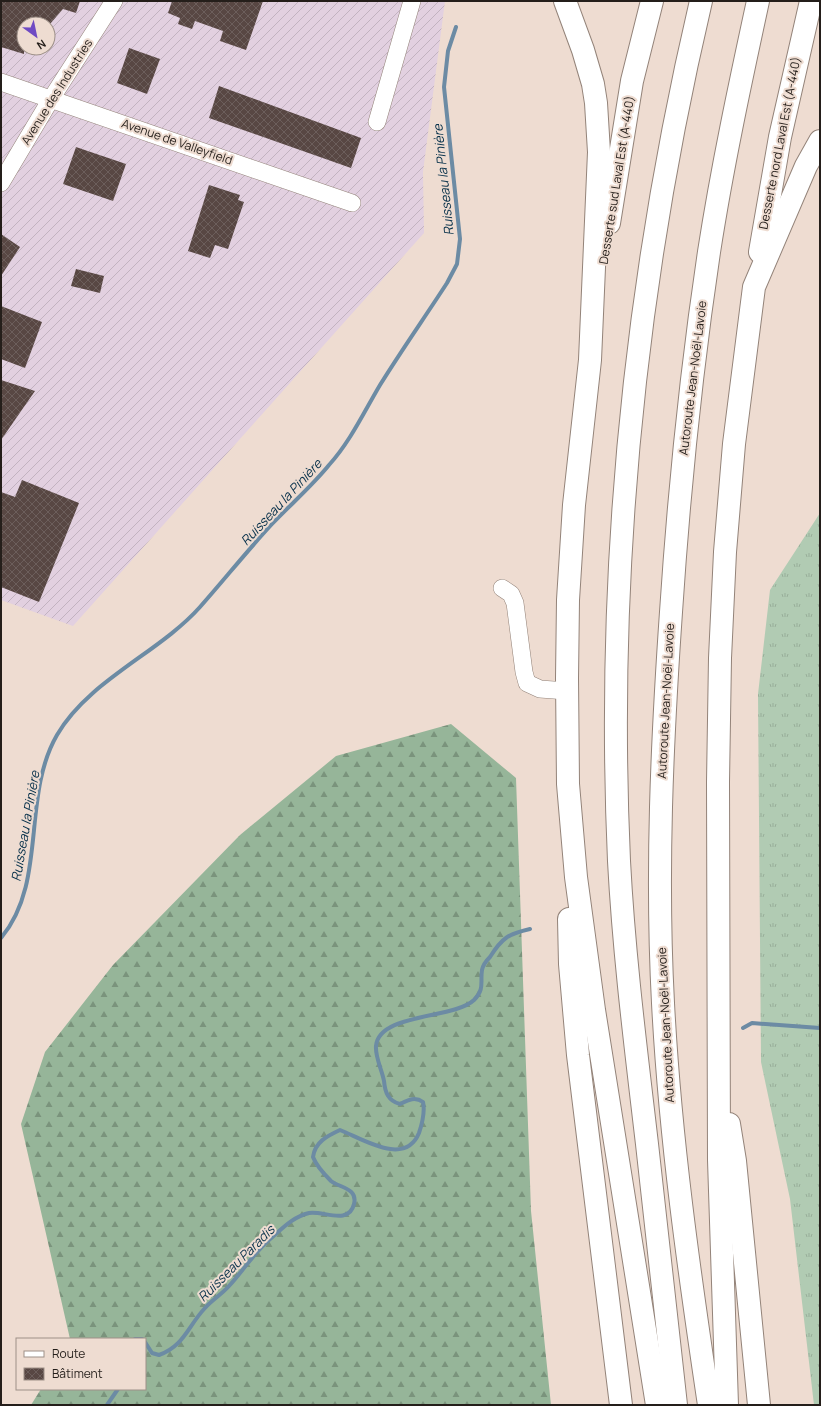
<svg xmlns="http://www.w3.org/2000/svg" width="821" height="1406" viewBox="0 0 821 1406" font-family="Manrope,sans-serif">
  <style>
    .industrial { fill: url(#industrial-furrows); fill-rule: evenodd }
    .grass { fill: url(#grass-tufts) }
    .forest { fill: url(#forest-firs) }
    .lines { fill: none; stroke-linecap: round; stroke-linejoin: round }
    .stream { stroke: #6c8ba4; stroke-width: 4 }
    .building { fill: url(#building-cross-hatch) }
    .minor-casing { stroke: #938379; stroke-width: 18 }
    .highway-casing { stroke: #938379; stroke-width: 24 }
    .minor { stroke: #fff; stroke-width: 17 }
    .highway { stroke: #fff; stroke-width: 22 }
    .labels { text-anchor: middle; stroke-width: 4; stroke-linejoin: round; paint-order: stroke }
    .street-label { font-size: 12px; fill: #241e1a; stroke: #eedcd1 }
    .water-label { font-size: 13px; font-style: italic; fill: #06304a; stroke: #eedcd1 }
  </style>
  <defs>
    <pattern id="industrial-furrows" width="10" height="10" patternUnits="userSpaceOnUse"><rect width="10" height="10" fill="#e2d0e0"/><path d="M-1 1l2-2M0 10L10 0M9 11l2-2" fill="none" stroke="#c2b2c0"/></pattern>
    <pattern id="grass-tufts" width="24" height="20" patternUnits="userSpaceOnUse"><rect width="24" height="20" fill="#b1cbb3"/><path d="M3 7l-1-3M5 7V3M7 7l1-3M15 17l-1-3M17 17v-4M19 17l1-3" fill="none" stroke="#98ae99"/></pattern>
    <pattern id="forest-firs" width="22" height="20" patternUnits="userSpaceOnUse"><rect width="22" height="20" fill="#96b599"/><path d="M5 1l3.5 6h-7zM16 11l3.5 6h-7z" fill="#7a937c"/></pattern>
    <pattern id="building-cross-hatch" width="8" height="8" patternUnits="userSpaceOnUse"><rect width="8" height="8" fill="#584743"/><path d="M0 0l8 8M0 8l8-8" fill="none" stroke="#6c5e5b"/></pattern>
  </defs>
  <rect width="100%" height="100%" fill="#eedcd1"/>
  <path class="industrial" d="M1,1H445L423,172L424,233L73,626L1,600ZM24,24H48V48H24Z"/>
  <path class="grass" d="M820,513V1405H814L790,1199L761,1062L758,694L770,590Z"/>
  <path class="forest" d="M451,724L516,778L531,1211L551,1405H31L41,1389H145V1339H70L21,1124L45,1052L113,965L240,835L336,756Z"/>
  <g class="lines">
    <g class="stream">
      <path d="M1,938C48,882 21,797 57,735C89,680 159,653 200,607C224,580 247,551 272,524C291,504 312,486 329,465C350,442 364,412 380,385C401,351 425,317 447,283L457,264L460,239L444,87L448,51L456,27"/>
      <path d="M743,1028L752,1023L820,1028"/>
      <path d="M135,1339H142"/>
      <path d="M145,1342L152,1353L159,1355C184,1346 188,1326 205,1308C212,1300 222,1294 229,1286C243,1271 253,1254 269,1240C281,1230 292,1217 309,1213C322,1210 349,1226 354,1204C358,1188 340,1188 331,1181C325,1175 316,1165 313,1157C315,1142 327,1136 340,1130C363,1139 405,1167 419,1133C422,1124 425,1111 423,1102C415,1096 408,1100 400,1104C388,1101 385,1092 384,1081C382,1070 375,1057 376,1046C379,1013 454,1019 474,1000C485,989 480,982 482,970C483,965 487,960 490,957C502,938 508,934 530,929"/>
      <path d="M107,1405L118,1389"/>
    </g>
  </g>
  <g class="building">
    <path d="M1,1H80L76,13L63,9L50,24H24V54L1,47Z"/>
    <path d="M172,1H263L246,50L220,41L223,31L195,21L192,29L178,24L180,18L168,13Z"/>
    <path d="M129,48L160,59L147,94L117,83Z"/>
    <path d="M219,86L361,138L351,168L209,118Z"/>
    <path d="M76,147L126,164L113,201L63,184Z"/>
    <path d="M209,185L240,195L238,200L244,202L228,249L215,245L210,258L188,251Z"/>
    <path d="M1,234L20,247L1,276Z"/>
    <path d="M76,269L104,276L100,293L71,286Z"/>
    <path d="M1,306L42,322L25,368L1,359Z"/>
    <path d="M1,380L35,391L1,440Z"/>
    <path d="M22,480L79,503L39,602L1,587V492L15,497Z"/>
  </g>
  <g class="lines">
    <g class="minor-casing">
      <g id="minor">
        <path d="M1,82L352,203"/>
        <path d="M377,122L412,1"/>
        <path d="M1,183L51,99L114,1"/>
        <path d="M502,588L511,594L515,603L524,672L527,683L540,689L567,691"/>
      </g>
    </g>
    <g class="highway-casing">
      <g id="highway">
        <path d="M565,1L583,50L593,84L596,103L599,152L590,360L574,505L568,600L567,678L568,784L576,877L594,1010L657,1405"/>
        <path d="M609,223L632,81L652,1"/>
        <path d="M760,252L780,137L811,1"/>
        <path d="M569,919L570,964L578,1055L621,1405"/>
        <path d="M729,1124L735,1161L759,1405"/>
        <path d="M676,1405C667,1318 657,1231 647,1144C636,1050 624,956 619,861C606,573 635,282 701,1"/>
        <path d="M709,1405C689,1271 670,1138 663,1003C656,872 662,742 671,612C679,491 691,372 709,252C722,168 740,84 758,1"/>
        <path d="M727,1405L719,1160L718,782L720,658L725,552L734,444L754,287L806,166L820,141"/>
      </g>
    </g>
    <use href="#minor" class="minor"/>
    <use href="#highway" class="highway"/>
  </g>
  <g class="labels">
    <g class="street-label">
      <text transform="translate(57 92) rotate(-58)" y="4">Avenue des Industries</text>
      <text transform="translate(177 142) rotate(19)" y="4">Avenue de Valleyfield</text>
      <text transform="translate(780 143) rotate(-79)" y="4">Desserte nord Laval Est (A-440)</text>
      <text transform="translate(617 180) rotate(-81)" y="4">Desserte sud Laval Est (A-440)</text>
      <text transform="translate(693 378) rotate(-83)" y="4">Autoroute Jean-Noël-Lavoie</text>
      <text transform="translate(666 701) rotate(-87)" y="4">Autoroute Jean-Noël-Lavoie</text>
      <text transform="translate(666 1025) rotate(-93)" y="4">Autoroute Jean-Noël-Lavoie</text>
    </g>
    <g class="water-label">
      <text transform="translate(443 180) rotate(-96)" y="5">Ruisseau la Pinière</text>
      <text transform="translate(281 502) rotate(-47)" y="5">Ruisseau la Pinière</text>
      <text transform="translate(25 826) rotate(-80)" y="5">Ruisseau la Pinière</text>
      <text transform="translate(236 1263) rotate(-45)" y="5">Ruisseau Paradis</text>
    </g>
  </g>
  <rect width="821" height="1406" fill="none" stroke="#241e1a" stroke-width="4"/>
  <rect x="16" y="1338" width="130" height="52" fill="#eedcd1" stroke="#9d9088"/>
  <rect x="24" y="1351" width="20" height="6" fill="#ffffff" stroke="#9d9088"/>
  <text x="52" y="1358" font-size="12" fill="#241e1a">Route</text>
  <rect x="24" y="1368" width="20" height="12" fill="url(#building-cross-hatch)" stroke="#9d9088"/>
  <text x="52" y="1378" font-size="12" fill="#241e1a">Bâtiment</text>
  <g transform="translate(36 36) rotate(147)"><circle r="19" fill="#eedcd1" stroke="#9d9088"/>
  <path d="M0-3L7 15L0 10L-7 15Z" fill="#6f4ac3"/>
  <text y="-6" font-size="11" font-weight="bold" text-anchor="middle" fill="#241e1a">N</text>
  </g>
</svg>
